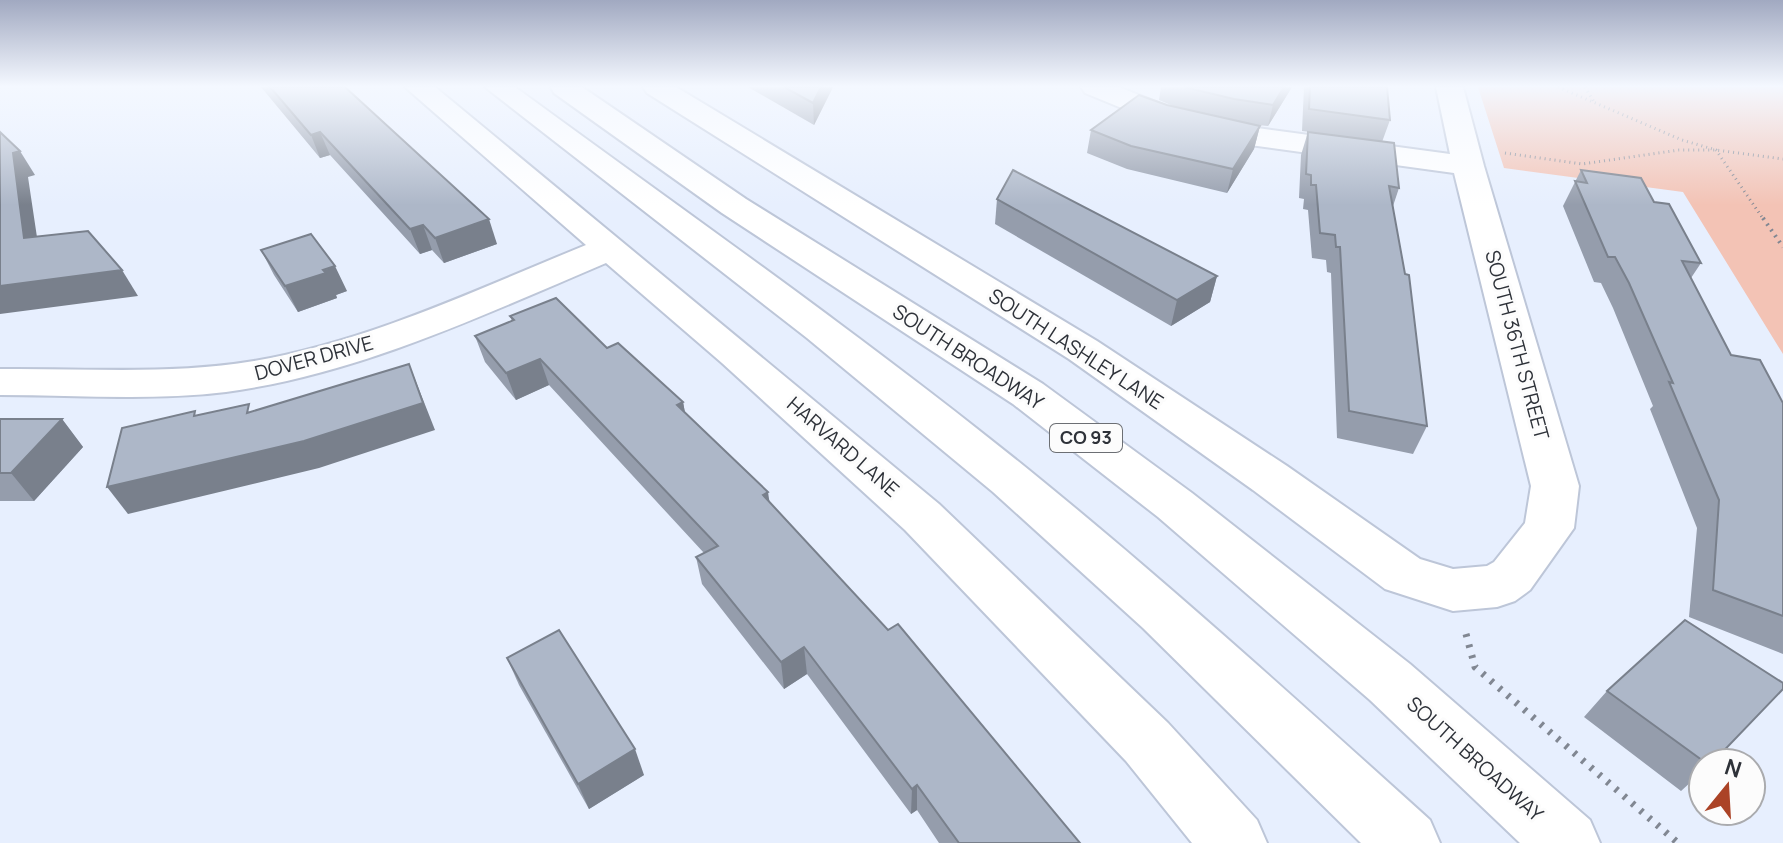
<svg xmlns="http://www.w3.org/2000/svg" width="1783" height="843" viewBox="0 0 1783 843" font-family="Manrope,sans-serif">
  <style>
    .green { fill: #f3c3b5 }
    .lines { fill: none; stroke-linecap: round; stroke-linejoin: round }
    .minor-casing { stroke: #bdc6d8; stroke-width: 4 }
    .major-casing { stroke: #bdc6d8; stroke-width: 4 }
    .path-far2 { stroke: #818792; stroke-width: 3; stroke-dasharray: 1 4; stroke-linecap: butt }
    .path-far1 { stroke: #818792; stroke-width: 4; stroke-dasharray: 2 5; stroke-linecap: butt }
    .path { stroke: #818792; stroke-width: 7; stroke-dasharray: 3 8; stroke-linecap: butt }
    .minor { fill: #fff; fill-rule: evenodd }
    .major { fill: #fff; fill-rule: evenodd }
    .wall { fill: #959dac }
    .shaded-wall { fill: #79808c }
    .building { fill: #adb7c8; stroke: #79808c; stroke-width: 2 }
    .labels { text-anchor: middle; stroke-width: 6; stroke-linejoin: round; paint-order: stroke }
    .shield { fill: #fcfcfc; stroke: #6c6f74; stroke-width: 2 }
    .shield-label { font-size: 18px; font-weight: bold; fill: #2e3239 }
    .street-label { font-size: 20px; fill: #2e3239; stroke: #fcfcfc }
  </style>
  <rect width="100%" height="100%" fill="#e7effe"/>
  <path class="green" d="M1478,87H1783V354L1683,192L1504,168Z"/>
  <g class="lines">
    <g class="minor-casing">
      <g id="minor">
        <path d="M405,87H435L939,504L1168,723L1257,820L1267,843H1192L1126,761L905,530L722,363L606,263C483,315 359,374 226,392C151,401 75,395 0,395V369C85,368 171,375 254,361C370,341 478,289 586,245Z"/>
        <path d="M643,87H676L1097,341L1287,466L1420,559L1453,569L1487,566L1494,562L1525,523L1531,486L1454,173L1228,142L1163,125L1085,93L1081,87H1119L1183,113L1228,124L1450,154L1436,87H1463L1484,166L1579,486L1574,528L1530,590L1515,601L1497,607L1453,611L1385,589L1253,490L1069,359L647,93Z"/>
      </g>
    </g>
    <g class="major-casing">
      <g id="major">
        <path d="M485,87H515C687,213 863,336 1029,470C1167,582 1298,701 1430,820L1440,843H1361L1143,628L993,492L807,338Z"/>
        <path d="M551,87H582L746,199L1043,384L1192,493L1410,664L1590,820L1600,843H1520L1370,700L1158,517L1013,404L722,213L554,93Z"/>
      </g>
    </g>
    <g class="path-far2">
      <path d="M1558,87L1682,140L1716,150L1764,220"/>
      <path d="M1585,87L1594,102"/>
      <path d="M1505,153L1582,164L1679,150H1716L1783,159"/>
    </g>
    <path class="path-far1" d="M1763,218L1783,247"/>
    <path class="path" d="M1466,634L1475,667L1678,843"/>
    <use href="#minor" class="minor"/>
    <use href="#major" class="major"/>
  </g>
  <g class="wall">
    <path d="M261,87H345L497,244L444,263L432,250L420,254L330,155L320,158Z"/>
    <path d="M748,87H833L814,125Z"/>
    <path d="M1161,87H1292L1268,126L1258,125L1260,126L1254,149L1227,193L1127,169L1087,153L1091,130L1167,105L1178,108L1159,100Z"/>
    <path d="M1304,87H1387L1390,120L1382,142L1399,188L1393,206L1427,426L1413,454L1337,438L1331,273L1327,272L1326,260L1312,258L1308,210L1303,209L1304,199L1299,198L1301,155L1308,132L1319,133L1302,131Z"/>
    <path d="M1581,170L1654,202L1701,263L1691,278L1731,355L1783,403V654L1689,617L1697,528L1650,409L1653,406L1613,308L1601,283L1594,282L1563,206Z"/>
    <path d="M997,199L1217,276L1210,302L1171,326L995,224Z"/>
    <path d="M261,250L347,291L336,295L337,298L298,312L274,275Z"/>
    <path d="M510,316L607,348L683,402L685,413L770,503L1080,843H939L917,810L911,814L807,674L784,689L702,584L696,557L704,553L549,385L516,400L485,362L475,336L512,321Z"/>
    <path d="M0,419H62L83,447L34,501H0Z"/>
    <path d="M507,658L644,775L589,809L519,685Z"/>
    <path d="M1607,691L1712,763H1703V771L1681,791L1584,717Z"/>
  </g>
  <g class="shaded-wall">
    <path d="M821,87H833L814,125L813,103Z"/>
    <path d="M1284,87H1292L1268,126L1273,105Z"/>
    <path d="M1260,126L1254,149L1227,193L1233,169Z"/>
    <path d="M320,132L330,155L320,158L311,135Z"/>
    <path d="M20,151L35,175L28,177L41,264L24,238L13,153Z"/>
    <path d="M489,219L497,244L444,263L435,238Z"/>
    <path d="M423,225L432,250L420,254L410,229Z"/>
    <path d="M335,266L347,291L336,295L337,298L298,312L285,286Z"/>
    <path d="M122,270L138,296L0,314V286Z"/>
    <path d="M1217,276L1210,302L1171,326L1177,300Z"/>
    <path d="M540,359L549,385L516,400L506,373Z"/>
    <path d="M409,364L435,430L319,468L128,514L107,487Z"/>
    <path d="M683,402L688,429L677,405Z"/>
    <path d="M62,419L83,447L34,501L11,473Z"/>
    <path d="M768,492L772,519L763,495Z"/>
    <path d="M804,647L807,674L784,689L781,662Z"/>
    <path d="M635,749L644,775L589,809L578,784Z"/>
    <path d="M917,785V810L911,814L912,789Z"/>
  </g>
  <g class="building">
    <path d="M270,87H345L489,219L435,238L423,225L410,229L320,132L311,135Z"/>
    <path d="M784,87H821L813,103Z"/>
    <path d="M1184,87H1284L1273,105L1234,99Z"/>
    <path d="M1310,87H1387L1390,120L1309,109Z"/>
    <path d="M1139,95L1167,105L1260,126L1233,169L1131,146L1091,130Z"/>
    <path d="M0,132L20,151L13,153L24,238L88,231L122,270L0,286Z"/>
    <path d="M1308,132L1394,143L1399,188L1389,186L1405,274L1409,275L1427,426L1349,411L1340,247H1336L1335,235L1320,233L1316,185H1311V175L1306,174Z"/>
    <path d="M1013,170L1217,276L1177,300L997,199Z"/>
    <path d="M1581,170L1641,178L1654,202L1669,204L1701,263L1682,261L1731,355L1760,360L1783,403V616L1713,590L1719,500L1669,382L1673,383L1629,283L1615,257H1608L1575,181L1587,183Z"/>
    <path d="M311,234L335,266L323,270L326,273L285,286L261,250Z"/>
    <path d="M556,298L607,348L618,343L683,402L677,405L768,492L763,495L888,630L898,624L1080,843H959L917,785L912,789L804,647L781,662L696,557L718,546L540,359L506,373L475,336L514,320L510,316Z"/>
    <path d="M409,364L423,403L304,441L107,487L122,428L195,411L194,416L249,404L247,413Z"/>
    <path d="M0,419H62L11,473H0Z"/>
    <path d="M1685,620L1783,683V689L1712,763H1706L1607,691Z"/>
    <path d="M559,630L635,749L578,784L507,658Z"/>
  </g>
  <linearGradient id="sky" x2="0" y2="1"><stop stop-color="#a1a9c1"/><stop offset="0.42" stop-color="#f4f8ff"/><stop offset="1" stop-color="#f4f8ff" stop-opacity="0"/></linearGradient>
  <rect width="1783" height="205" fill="url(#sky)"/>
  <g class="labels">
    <rect class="shield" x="1050" y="424" width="72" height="28" rx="6"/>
    <g class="shield-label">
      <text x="1086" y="444">CO 93</text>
    </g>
    <g class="street-label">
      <text transform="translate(1517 345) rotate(75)" y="7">SOUTH 36TH STREET</text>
      <text transform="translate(1076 349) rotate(33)" y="7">SOUTH LASHLEY LANE</text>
      <text transform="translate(968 357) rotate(33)" y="7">SOUTH BROADWAY</text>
      <text transform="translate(314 358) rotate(-15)" y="7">DOVER DRIVE</text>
      <text transform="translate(843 447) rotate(41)" y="7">HARVARD LANE</text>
      <text transform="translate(1475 759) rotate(42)" y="7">SOUTH BROADWAY</text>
    </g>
  </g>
  <g transform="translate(1727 787) rotate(18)"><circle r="38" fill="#fcfcfc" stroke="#aaabae" stroke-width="2"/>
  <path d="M0-6L14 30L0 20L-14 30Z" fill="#ab4326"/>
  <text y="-12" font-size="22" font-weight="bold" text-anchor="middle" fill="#2e3239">N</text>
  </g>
</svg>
